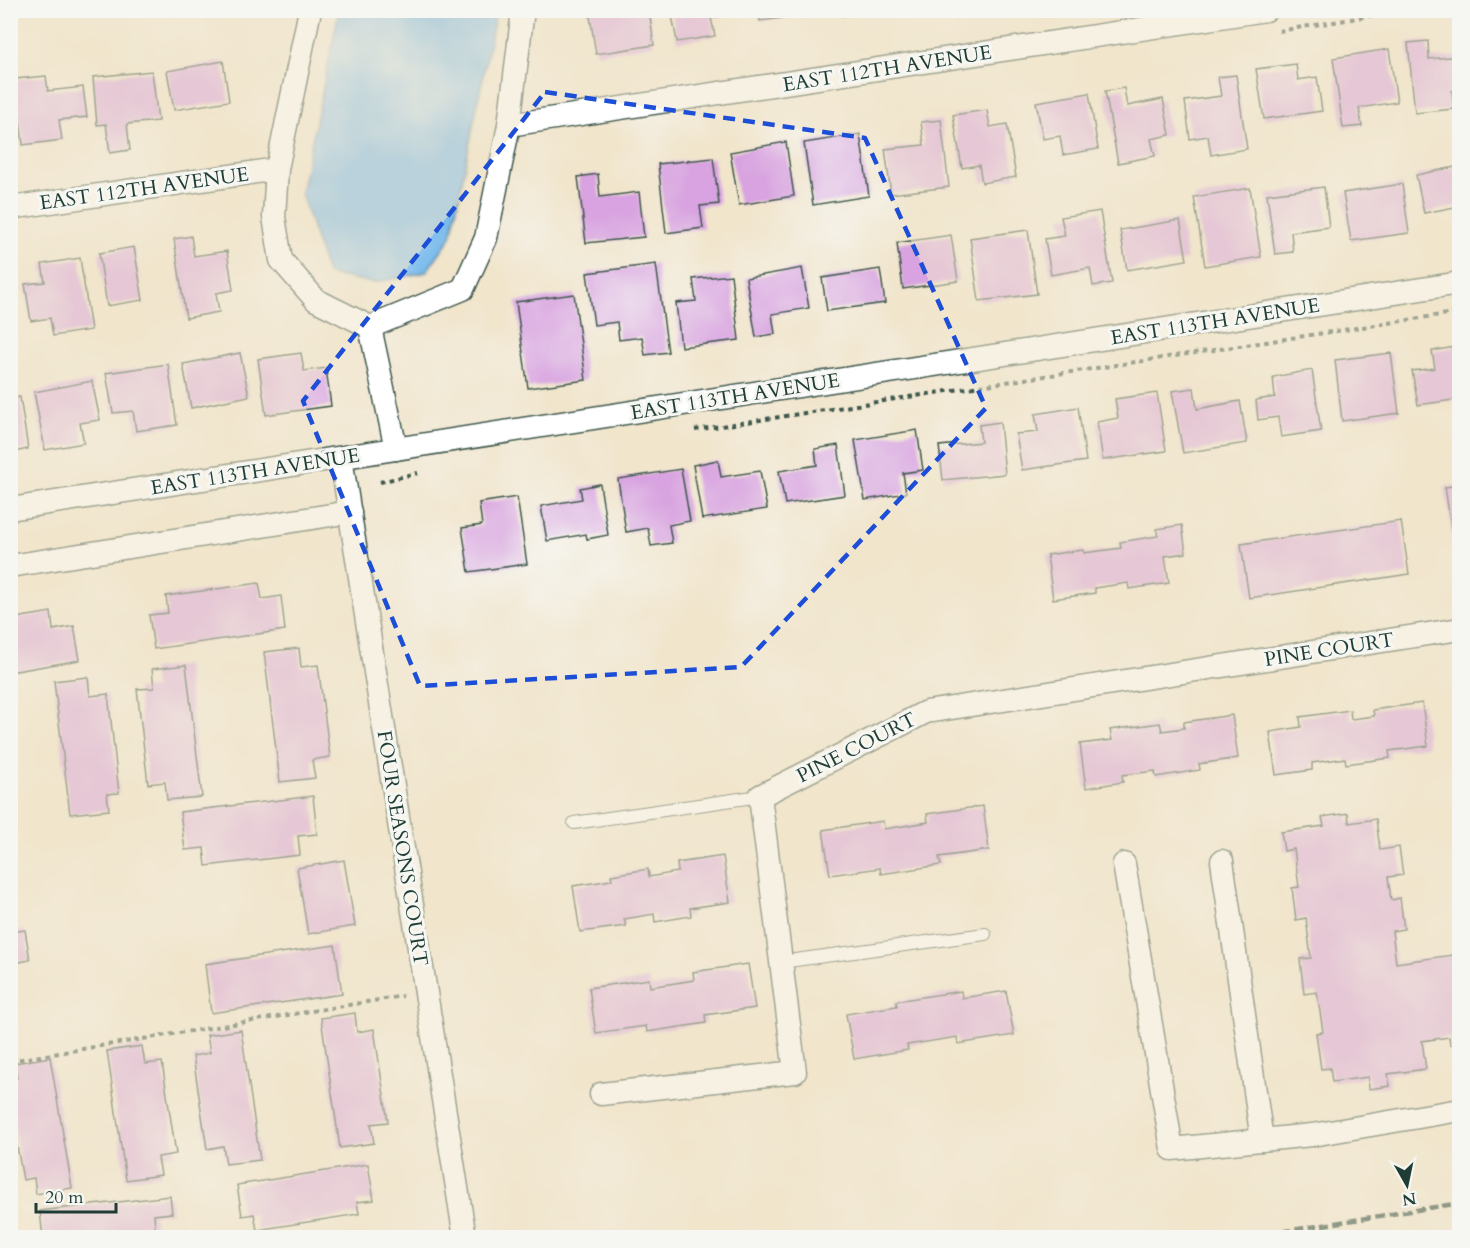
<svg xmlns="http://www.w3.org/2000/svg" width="1470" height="1248" viewBox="0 0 1470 1248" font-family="Cardo,serif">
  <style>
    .water { fill: #78baed; stroke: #4c7c90; stroke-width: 1.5 }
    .building { fill: #d8a3e0 }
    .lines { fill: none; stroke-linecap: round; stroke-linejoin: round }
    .lane-casing { stroke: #3e564b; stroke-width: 14 }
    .street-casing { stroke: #3e564b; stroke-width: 25 }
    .path { stroke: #3e564b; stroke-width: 4; stroke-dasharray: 4.5 4.5; stroke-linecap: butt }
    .lane { stroke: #fff; stroke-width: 12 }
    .street { stroke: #fff; stroke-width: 22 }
    .rail { stroke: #1f3d34; stroke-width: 4.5; stroke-dasharray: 9 4.5; stroke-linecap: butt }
    .marked { fill: none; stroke: #1d4ed8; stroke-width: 4.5; stroke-dasharray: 12 8; stroke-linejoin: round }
    .labels { text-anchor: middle; stroke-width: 6; stroke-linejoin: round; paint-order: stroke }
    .street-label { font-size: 20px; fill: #1f3d34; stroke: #f6f6f2 }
  </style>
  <rect width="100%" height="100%" fill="#f6f6f2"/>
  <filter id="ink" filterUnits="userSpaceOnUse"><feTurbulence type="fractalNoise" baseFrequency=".0167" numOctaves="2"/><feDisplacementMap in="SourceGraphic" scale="12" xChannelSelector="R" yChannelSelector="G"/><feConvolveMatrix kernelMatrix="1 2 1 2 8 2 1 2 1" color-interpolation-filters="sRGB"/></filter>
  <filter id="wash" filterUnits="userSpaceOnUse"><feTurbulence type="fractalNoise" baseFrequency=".008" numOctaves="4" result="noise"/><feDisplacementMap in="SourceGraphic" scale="24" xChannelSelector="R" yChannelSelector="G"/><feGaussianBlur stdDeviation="1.35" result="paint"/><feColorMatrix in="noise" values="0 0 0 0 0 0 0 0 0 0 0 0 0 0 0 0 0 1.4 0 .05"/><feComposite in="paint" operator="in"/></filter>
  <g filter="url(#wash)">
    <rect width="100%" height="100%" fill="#f1e5cc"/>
    <path class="water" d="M339,11H496L451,237L426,272L373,283L327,274L301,193Z"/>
    <g id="blocks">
      <g class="building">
        <path d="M589,10H649L654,45L596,54Z"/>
        <path d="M671,10H729L730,15L711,18L715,36L677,42Z"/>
        <path d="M759,10H807V15L760,21Z"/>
        <path d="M841,10H871V12L842,16Z"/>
        <path d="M1428,41L1429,59L1460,56V91H1452L1454,109L1415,113L1408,43Z"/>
        <path d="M1389,49L1397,102L1359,108L1362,126L1343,128L1333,58Z"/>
        <path d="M223,61L229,101L174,110L167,71Z"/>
        <path d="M1296,64L1298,80L1317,77L1322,111L1264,119L1256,69Z"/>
        <path d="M152,71L158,121L127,124L130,150L110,153L106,124L97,125L93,77Z"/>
        <path d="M1236,75L1247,149L1211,155L1208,136L1190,139L1185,101L1221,96L1218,77Z"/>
        <path d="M46,76L48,91L83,87L87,117L59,120L62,140L23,145L15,79Z"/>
        <path d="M1124,88L1127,106L1163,99L1170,135L1151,139L1155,156L1118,163L1105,91Z"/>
        <path d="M1089,93L1098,149L1063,155L1060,136L1043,139L1036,102Z"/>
        <path d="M987,110L990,127L1007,124L1016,177L982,183L979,165L962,168L953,115Z"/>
        <path d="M941,120L949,187L891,194L885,149L924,145L921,122Z"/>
        <path d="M860,134L869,196L813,205L804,143Z"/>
        <path d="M786,142L794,196L739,205L730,152Z"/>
        <path d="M713,158L719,204L700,206L703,228L666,233L658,164Z"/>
        <path d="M1460,166V206L1424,213L1416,175Z"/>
        <path d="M598,174L600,197L639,192L644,237L586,243L578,177Z"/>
        <path d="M1402,184L1409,233L1351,241L1343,193Z"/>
        <path d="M1324,187L1329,227L1291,232L1293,252L1275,254L1267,194Z"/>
        <path d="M1250,188L1261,257L1205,266L1194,197Z"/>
        <path d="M1100,211L1112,283L1093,286L1090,268L1051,275L1045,239L1065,236L1061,217Z"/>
        <path d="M1180,220L1187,260L1127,270L1120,230Z"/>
        <path d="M1028,230L1037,294L979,301L970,238Z"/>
        <path d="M951,235L958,281L903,289L897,243Z"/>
        <path d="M191,236L194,256L227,251L233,290L216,293L219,312L186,318L174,239Z"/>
        <path d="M134,247L143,300L107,306L99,253Z"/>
        <path d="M80,258L91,330L53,336L50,318L31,321L25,284L45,282L42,264Z"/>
        <path d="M656,264L668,352L645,355L642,337L619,340L617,322L594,325L587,273Z"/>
        <path d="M802,268L809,308L772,314L775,334L756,337L746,278Z"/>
        <path d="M880,269L885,303L827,311L822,278Z"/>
        <path d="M731,275L739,340L681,347L676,303L696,301L693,279Z"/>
        <path d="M574,294L586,380L528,388L516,302Z"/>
        <path d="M1460,346V399L1418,405L1412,371L1435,368L1432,351Z"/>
        <path d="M240,353L249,396L191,408L183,364Z"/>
        <path d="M301,353L304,371L326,368L331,406L266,415L258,359Z"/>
        <path d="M1391,353L1399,413L1342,421L1335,360Z"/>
        <path d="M168,364L177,425L136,431L133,411L113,413L106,373Z"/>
        <path d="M1312,370L1321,431L1281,437L1278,417L1258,420L1256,400L1275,397L1273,377Z"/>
        <path d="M92,381L100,420L80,423L84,443L45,450L34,392Z"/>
        <path d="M1194,388L1197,409L1240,401L1247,443L1183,453L1172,391Z"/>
        <path d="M1157,393L1166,451L1103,460L1097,422L1118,418L1115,399Z"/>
        <path d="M20,397L28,449L10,453V399Z"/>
        <path d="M1078,407L1086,461L1022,470L1016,434L1038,432L1035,414Z"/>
        <path d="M1000,422L1005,474L943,480L939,446L981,442L979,425Z"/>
        <path d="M917,430L923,470L903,473L906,493L865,500L855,440Z"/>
        <path d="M838,445L845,495L785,504L779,471L817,465L815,449Z"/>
        <path d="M718,460L721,477L760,471L767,509L702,519L693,465Z"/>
        <path d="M681,469L690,521L669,525L672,543L651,546L648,528L626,532L618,479Z"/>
        <path d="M600,484L608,535L587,539L586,534L547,541L541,506L582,499L580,488Z"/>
        <path d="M1460,485V539L1453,540L1445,487Z"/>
        <path d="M517,497L527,564L469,572L462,528L482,525L479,503Z"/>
        <path d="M1401,521L1409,574L1249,598L1241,544Z"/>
        <path d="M1182,525L1186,553L1165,556L1169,583L1129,589L1128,583L1095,588V593L1053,599L1047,555L1083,550L1084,553L1121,548L1120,542L1158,536L1156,529Z"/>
        <path d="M259,583L262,599L281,596L285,630L154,649L149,615L168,613L166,596Z"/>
        <path d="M51,612L53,630L74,626L80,660L10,672V619Z"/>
        <path d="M299,648L301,667L318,665L330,757L312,760L315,778L280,782L264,652Z"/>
        <path d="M186,665L202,797L167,800L165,782L148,784L137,689L154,688L152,669Z"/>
        <path d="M88,677L90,696L108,694L119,793L107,794L109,810L70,814L54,681Z"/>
        <path d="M1422,703L1428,746L1389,751L1390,758L1346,764L1345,758L1312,763V770L1276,775L1270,732L1301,727L1300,717L1350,710L1351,719L1374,716L1373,710Z"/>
        <path d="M1232,715L1238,758L1199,764L1200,770L1156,777L1155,771L1122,775L1123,782L1086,788L1080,744L1112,740L1110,730L1160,723L1162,731L1184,728V722Z"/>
        <path d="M313,796L317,834L298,836L300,855L206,866L204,848L185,850L180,812Z"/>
        <path d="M10,804H12L15,827H10Z"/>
        <path d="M983,806L989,850L939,857L941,865L881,874L880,868L830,875L823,830L883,821L884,829L928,822L927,814Z"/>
        <path d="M1348,813L1349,823L1376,819L1380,850L1399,847L1403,875L1388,877L1391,900L1400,898L1404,929L1392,931L1396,963L1460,954V1044L1450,1045L1449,1037L1422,1041L1426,1069L1388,1074L1390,1086L1369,1089L1368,1077L1332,1082L1330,1068L1321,1069L1316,1033L1323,1032L1317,992L1304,994L1300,959L1311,958L1306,918L1296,920L1292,888L1299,887L1294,849L1284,851L1281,832L1324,826L1322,817Z"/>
        <path d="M723,856L730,902L690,908L691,916L655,922L654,914L624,919L626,926L580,932L573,886L612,880L611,875L648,869L649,877L678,872L677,863Z"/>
        <path d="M344,860L355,926L308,934L297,868Z"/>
        <path d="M25,930L30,960L10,964V932Z"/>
        <path d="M335,945L342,994L211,1013L205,964Z"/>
        <path d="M748,964L755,1008L705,1015L706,1023L647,1032L646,1026L596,1033L589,988L649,979L650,987L694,980L693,972Z"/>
        <path d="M961,991L962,998L1006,991L1014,1035L958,1044L957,1037L907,1045L908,1050L854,1059L846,1014L897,1006L896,1001Z"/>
        <path d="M355,1013L357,1032L374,1029L388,1122L371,1124L374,1143L340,1148L321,1018Z"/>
        <path d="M241,1030L260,1160L226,1164L223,1146L207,1149L193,1056L210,1053L207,1035Z"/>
        <path d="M142,1046L145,1064L162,1062L176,1154L158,1157L161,1175L126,1180L107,1051Z"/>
        <path d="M50,1057L72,1188L36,1194L34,1178L23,1180L10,1106V1079L17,1078L15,1063Z"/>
        <path d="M368,1164L374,1200L357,1202L359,1214L257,1230L254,1214L242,1216L237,1185Z"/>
        <path d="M170,1196L172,1213L154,1215L156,1238H43L40,1211Z"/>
      </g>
    </g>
  </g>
  <g filter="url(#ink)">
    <use href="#blocks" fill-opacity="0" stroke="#3e564b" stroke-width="1.5"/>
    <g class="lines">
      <g class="lane-casing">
        <g id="lane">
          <path d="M574,823L760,796"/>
          <path d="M781,962L985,934"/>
        </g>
      </g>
      <g class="street-casing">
        <g id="street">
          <path d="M310,10L277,169L274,217L281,260L316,300L370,327L396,449"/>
          <path d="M509,125L1266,10"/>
          <path d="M10,208L277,169"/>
          <path d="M370,327L463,289L486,238L509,125L523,10"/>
          <path d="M341,458L465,1238"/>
          <path d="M10,509L1460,283"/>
          <path d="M10,566L350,512"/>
          <path d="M1222,861L1262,1140"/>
          <path d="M1124,864L1172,1149L1312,1135L1460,1110"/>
          <path d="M601,1094L795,1072L760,796L926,712L1460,629"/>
        </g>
      </g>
      <g class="path">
        <path d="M1279,31L1406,10"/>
        <path d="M695,430L1460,312"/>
        <path d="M380,482L418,473"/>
        <path d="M10,1061L403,996"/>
      </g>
      <use href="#lane" class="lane"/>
      <use href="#street" class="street"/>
      <path class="rail" d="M1242,1238L1460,1203"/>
    </g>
  </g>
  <path d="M0 0H1470V1248H0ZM545,92L865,138L986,408L741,667L420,686L303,401Z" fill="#f1e5cc" fill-opacity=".55" fill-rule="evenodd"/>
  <path class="marked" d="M545,92L865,138L986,408L741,667L420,686L303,401Z"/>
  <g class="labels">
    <g class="street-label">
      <text transform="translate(887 68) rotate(-9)" y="7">EAST 112TH AVENUE</text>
      <text transform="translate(144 188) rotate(-8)" y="7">EAST 112TH AVENUE</text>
      <text transform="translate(1215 321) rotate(-9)" y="7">EAST 113TH AVENUE</text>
      <text transform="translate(735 396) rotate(-9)" y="7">EAST 113TH AVENUE</text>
      <text transform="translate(255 471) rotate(-9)" y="7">EAST 113TH AVENUE</text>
      <text transform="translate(1329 649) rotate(-9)" y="7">PINE COURT</text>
      <text transform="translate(856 747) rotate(-27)" y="7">PINE COURT</text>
      <text transform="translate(403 848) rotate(81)" y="7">FOUR SEASONS COURT</text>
    </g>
  </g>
  <rect width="1470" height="1248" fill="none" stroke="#f6f6f2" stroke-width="36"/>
  <g transform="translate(1407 1185) rotate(171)" stroke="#f6f6f2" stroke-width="4.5" paint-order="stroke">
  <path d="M0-4.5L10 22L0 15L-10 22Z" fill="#1f3d34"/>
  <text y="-9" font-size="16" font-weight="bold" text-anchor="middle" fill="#1f3d34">N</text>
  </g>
  <path d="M36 1203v9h80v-9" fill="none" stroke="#1f3d34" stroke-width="3"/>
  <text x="45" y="1203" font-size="18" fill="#1f3d34" stroke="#f6f6f2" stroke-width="4.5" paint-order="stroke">20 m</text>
</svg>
